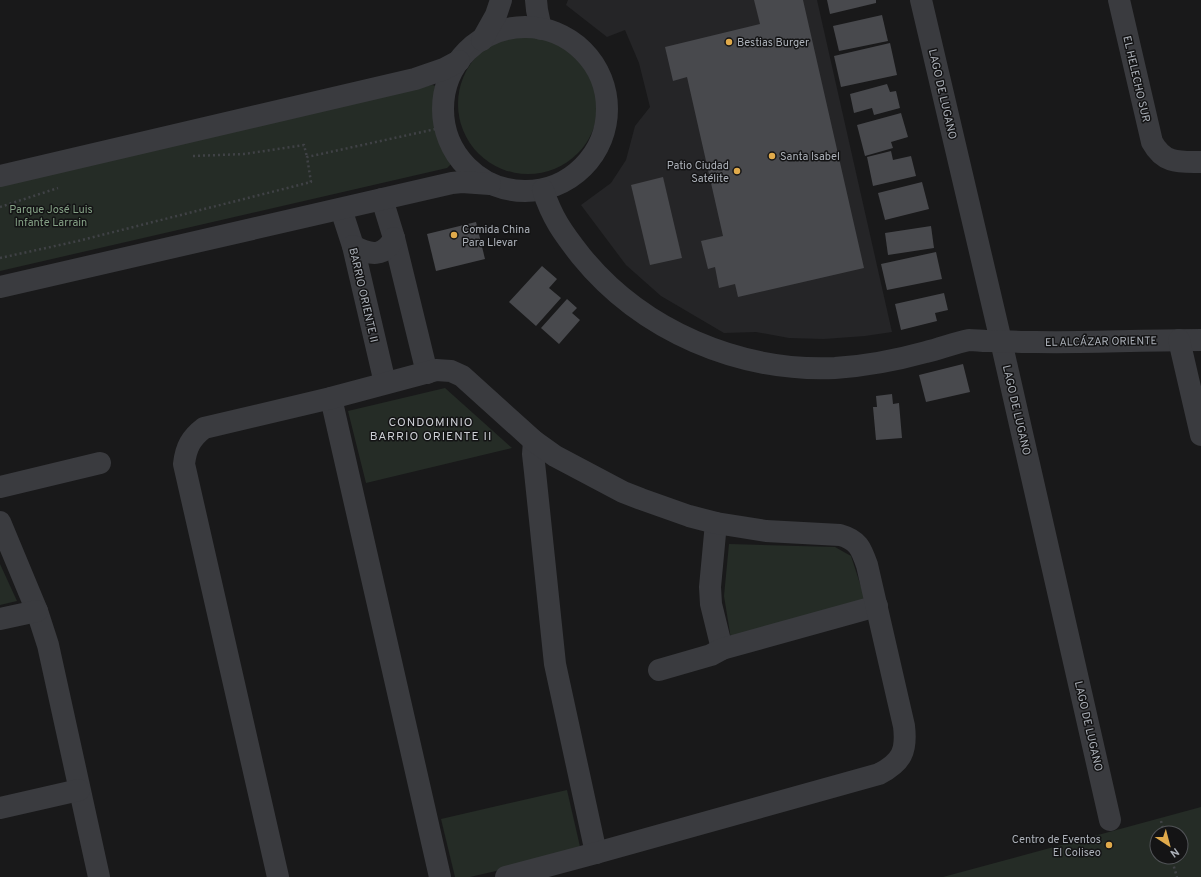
<svg xmlns="http://www.w3.org/2000/svg" width="1201" height="877" viewBox="0 0 1201 877" font-family="Overpass,sans-serif">
  <style>
    .built { fill: #252527 }
    .green { fill: #252c26; fill-rule: evenodd }
    .building { fill: #48494d }
    .lines { fill: none; stroke-linecap: round; stroke-linejoin: round }
    .path { stroke: #404246; stroke-width: 2.5; stroke-dasharray: 2 3; stroke-linecap: butt }
    .minor { stroke: #3a3b3f; stroke-width: 22 }
    .poi-dot { fill: #e0aa4b; stroke: #141415; stroke-width: 1.5 }
    .labels { text-anchor: middle; stroke-width: 3; stroke-linejoin: round; paint-order: stroke }
    .poi-label { font-size: 11px; fill: #acb1b9; stroke: #141415; text-anchor: start }
    .street-label { font-size: 11px; fill: #acb1b9; stroke: #141415 }
    .park-label { font-size: 11px; fill: #85a286; stroke: #141415 }
    .neighbourhood-label { font-size: 12px; letter-spacing: 1px; fill: #cdcfd5; stroke: #141415 }
  </style>
  <rect width="100%" height="100%" fill="#19191a"/>
  <path class="built" d="M568,0H817L892,332L865,336L824,339L789,338L756,332L724,333L661,296L626,265L581,205L611,183L626,160L635,126L650,107L639,63L625,30L607,37L566,5Z"/>
  <g class="green">
    <circle cx="528" cy="104" r="70"/>
    <path d="M432,85C446,88 438,101 438,111C439,128 449,142 453,158V162L447,168L0,271V183Z"/>
    <path d="M445,388L512,448L366,483L348,411Z"/>
    <path d="M729,544L835,547L851,556L866,602L731,639L724,596Z"/>
    <path d="M0,564L17,601L0,605Z"/>
    <path d="M567,790L581,851L470,877H455L441,819Z"/>
    <path d="M1201,807V877H943ZM1157,833H1181V857H1157Z"/>
  </g>
  <g class="building">
    <path d="M754,0H803L864,268L738,297L735,284L719,288L715,267L708,269L701,241L723,236L687,77L673,81L665,47L760,24Z"/>
    <path d="M827,0H876V3L830,14Z"/>
    <path d="M882,15L888,41L839,51L833,26Z"/>
    <path d="M890,43L897,75L841,87L834,56Z"/>
    <path d="M887,84L890,92L896,91L900,108L874,115L872,108L854,113L850,94Z"/>
    <path d="M901,113L908,137L891,142L893,148L865,156L857,125Z"/>
    <path d="M891,151L893,160L911,156L916,176L873,186L867,157Z"/>
    <path d="M663,177L682,258L650,265L631,185Z"/>
    <path d="M922,182L929,209L885,220L878,193Z"/>
    <path d="M476,222L485,259L436,271L427,234Z"/>
    <path d="M931,226L934,248L888,255L885,233Z"/>
    <path d="M936,252L942,279L887,290L881,264Z"/>
    <path d="M542,266L557,279L549,288L561,298L536,326L509,302Z"/>
    <path d="M944,293L948,310L935,313L937,321L901,330L895,304Z"/>
    <path d="M567,299L577,308L572,313L580,320L559,344L541,328Z"/>
    <path d="M963,364L970,392L926,402L919,375Z"/>
    <path d="M892,394L893,404L899,403L902,438L876,440L873,407H877L876,396Z"/>
  </g>
  <g class="lines">
    <g class="path">
      <path d="M193,156L244,154L304,145L307,157"/>
      <path d="M0,207L58,188"/>
      <path d="M0,258L78,241L311,182L307,157L445,127"/>
      <path d="M1161,821L1164,833"/>
      <path d="M1171,857L1177,877"/>
    </g>
    <g class="minor">
      <path d="M536,0L537,10L541,29"/>
      <path d="M921,0L1001,341L1110,820"/>
      <path d="M1119,0L1152,142C1164,164 1179,162 1201,162"/>
      <circle cx="525" cy="109" r="82"/>
      <path d="M482,40L496,15L501,0"/>
      <path d="M0,176L415,79L444,69L459,61"/>
      <path d="M543,190C552,218 563,233 581,256C642,331 739,372 835,368C866,366 897,360 926,352C940,349 954,343 969,340C975,340 981,341 987,341C1003,341 1019,342 1035,342C1090,343 1146,340 1201,340"/>
      <path d="M382,199L394,238L427,373"/>
      <path d="M341,209L353,246L385,383"/>
      <path d="M353,246C370,255 384,258 394,238"/>
      <path d="M0,287L452,183L462,182L490,184"/>
      <path d="M1179,340L1201,435"/>
      <path d="M331,398L440,877"/>
      <path d="M534,441L533,454L535,472L555,664L596,853"/>
      <path d="M0,487L100,463"/>
      <path d="M0,522L37,611L48,645L99,877"/>
      <path d="M716,523L710,587L711,604L722,649"/>
      <path d="M0,619L37,611"/>
      <path d="M659,670L711,655L722,649L877,606"/>
      <path d="M0,808L79,790"/>
      <path d="M278,877L184,464C186,447 191,438 204,428L331,398L436,370L451,371L462,376L534,441L555,456L623,492L641,499L689,516L716,523L766,531L840,535C858,540 861,548 867,565L904,726C907,751 902,762 879,774L596,853L506,877"/>
    </g>
  </g>
  <g class="poi-dot">
    <circle cx="729" cy="42" r="4"/>
    <circle cx="772" cy="156" r="4"/>
    <circle cx="737" cy="171" r="4"/>
    <circle cx="454" cy="235" r="4"/>
    <circle cx="1109" cy="845" r="4"/>
  </g>
  <g class="labels">
    <g class="poi-label">
      <text x="737" y="46">Bestias Burger</text>
      <text x="780" y="160">Santa Isabel</text>
      <text x="729" y="169" text-anchor="end">Patio Ciudad<tspan x="729" dy="13">Satélite</tspan></text>
      <text x="462" y="233">Comida China<tspan x="462" dy="13">Para Llevar</tspan></text>
      <text x="1101" y="843" text-anchor="end">Centro de Eventos<tspan x="1101" dy="13">El Coliseo</tspan></text>
    </g>
    <g class="street-label">
      <text transform="translate(1137 79) rotate(77)" y="4">EL HELECHO SUR</text>
      <text transform="translate(943 94) rotate(77)" y="4">LAGO DE LUGANO</text>
      <text transform="translate(364 295) rotate(77)" y="4">BARRIO ORIENTE II</text>
      <text transform="translate(1101 341) rotate(-1)" y="4">EL ALCÁZAR ORIENTE</text>
      <text transform="translate(1017 410) rotate(77)" y="4">LAGO DE LUGANO</text>
      <text transform="translate(1089 726) rotate(77)" y="4">LAGO DE LUGANO</text>
    </g>
    <g class="park-label">
      <text x="51" y="213">Parque José Luis<tspan x="51" dy="13">Infante Larrain</tspan></text>
    </g>
    <g class="neighbourhood-label">
      <text x="431" y="426">CONDOMINIO<tspan x="431" dy="14">BARRIO ORIENTE II</tspan></text>
    </g>
  </g>
  <g transform="translate(1169 845) rotate(144)"><circle r="19" fill="#141415" stroke="#515357"/>
  <path d="M0-3L7 15L0 10L-7 15Z" fill="#e0aa4b"/>
  <text y="-6" font-size="11" font-weight="bold" text-anchor="middle" fill="#acb1b9">N</text>
  </g>
</svg>
